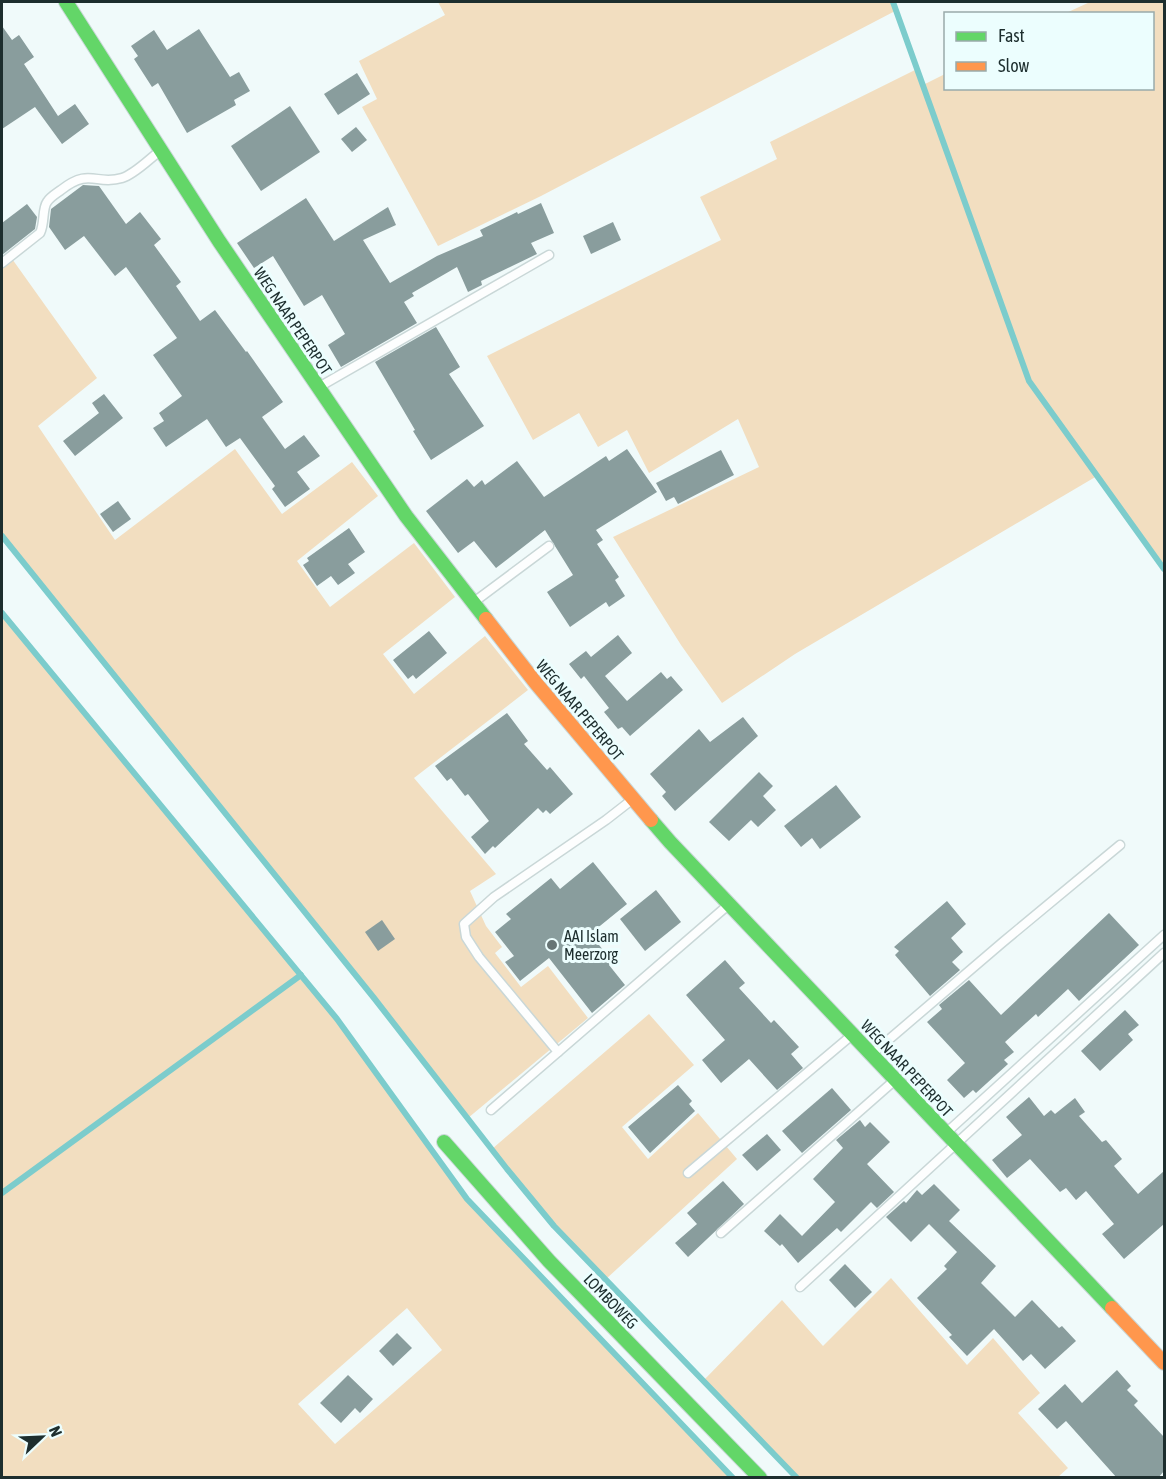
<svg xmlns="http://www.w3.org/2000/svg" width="1166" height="1479" viewBox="0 0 1166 1479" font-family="'Asap Condensed',sans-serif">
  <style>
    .green { fill: #f2dec0; fill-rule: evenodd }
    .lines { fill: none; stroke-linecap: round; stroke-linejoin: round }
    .stream { stroke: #7ccccc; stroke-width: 6 }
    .building { fill: #899d9d }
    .lane-casing { stroke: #c9d7d7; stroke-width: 11 }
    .fast-casing { stroke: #c9d7d7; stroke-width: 16 }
    .slow-casing { stroke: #c9d7d7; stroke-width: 16 }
    .lane { stroke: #fdfefe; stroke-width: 8 }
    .fast { stroke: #63d668; stroke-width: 14 }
    .slow { stroke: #ff974d; stroke-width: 14 }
    .poi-dot { fill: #677575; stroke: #ecfefe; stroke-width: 2 }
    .labels { text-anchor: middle; stroke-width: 6; stroke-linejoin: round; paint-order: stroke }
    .street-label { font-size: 16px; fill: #1d2e2e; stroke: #ecfefe }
    .poi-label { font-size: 16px; fill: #1d2e2e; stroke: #ecfefe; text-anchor: start }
  </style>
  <rect width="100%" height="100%" fill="#f0fafa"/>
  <g class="green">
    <path d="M438,2H893L897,10L541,196L438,246L362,107L377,99L359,61L445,15Z"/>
    <path d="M1090,2H1164V569L1097,476L795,654L722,703L681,645L613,537L759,467L738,419L649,473L627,430L598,447L579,413L533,440L487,356L721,240L700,197L777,159L770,142L917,69L923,85L945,74L946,88H1152V14L1066,13Z"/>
    <path d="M10,256L97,378L38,426L115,540L235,449L282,514L352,462L378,496L297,561L330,607L414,543L455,597L383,654L414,694L485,636L528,690L414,778L496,874L470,891L486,926L502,947L495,953L521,987L548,966L588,1018L468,1118L374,998L2,536V262Z"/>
    <path d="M2,613L337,1018L467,1199L733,1477H2ZM407,1308L442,1350L335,1444L298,1404Z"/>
    <path d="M649,1014L694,1065L622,1127L648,1159L698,1113L737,1159L606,1279L554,1226L492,1149Z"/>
    <path d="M891,1278L967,1365L993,1338L1040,1393L1018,1413L1068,1468L1058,1477H797L703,1381L782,1300L823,1346Z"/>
  </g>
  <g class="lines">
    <g class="stream">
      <path d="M893,2L1029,381L1164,569"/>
      <path d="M2,536L374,998L507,1169L554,1226L797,1478"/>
      <path d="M2,613L337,1019L467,1199L733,1478"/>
      <path d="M2,1193L301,975"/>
    </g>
  </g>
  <g class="building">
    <path d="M2,26L12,40L19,35L34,57L24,64L58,116L75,104L89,124L62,144L35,107L2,129Z"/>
    <path d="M199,29L230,77L239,72L250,91L234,100L236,105L187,133L158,83L152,87L134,59L138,56L131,46L154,30L167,50Z"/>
    <path d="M357,73L370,94L338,115L324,94Z"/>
    <path d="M290,106L320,152L261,191L231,146Z"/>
    <path d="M356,127L367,140L352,152L341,139Z"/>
    <path d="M83,185L99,186L126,224L140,212L161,239L154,245L181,282L176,286L200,321L215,310L246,352L247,351L283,402L262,417L285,449L304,435L320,456L297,472L310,489L285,507L272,489L275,486L240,438L226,447L207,419L166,447L153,428L164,421L159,413L182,396L153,355L177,338L126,267L115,276L84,236L65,250L49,227L51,209Z"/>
    <path d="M306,198L334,241L388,207L396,225L363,240L390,283L437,256L483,236L480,230L517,212L518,214L541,203L554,233L531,243L537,254L481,281L482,285L468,292L457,267L412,293L414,296L404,302L417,323L341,367L328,345L345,334L322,295L304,306L273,256L254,268L237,243Z"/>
    <path d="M27,204L37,217L35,229L2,255V223Z"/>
    <path d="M613,222L621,240L591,254L583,236Z"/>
    <path d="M436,327L460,367L449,374L484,426L431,460L413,431L415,430L375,362Z"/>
    <path d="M104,394L123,418L75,456L63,441L99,413L92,403Z"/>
    <path d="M627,449L657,492L596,530L603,540L597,544L619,577L615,580L625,596L609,607L606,602L570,627L547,592L573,575L545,530L496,568L474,541L458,553L426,511L467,479L474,487L482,480L485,485L517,461L544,497L606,456L609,461Z"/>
    <path d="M721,450L734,475L678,504L674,497L666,501L656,483Z"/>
    <path d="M118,501L131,519L113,532L100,514Z"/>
    <path d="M349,528L365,552L348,564L355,573L338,585L331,576L317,586L303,565L309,561L307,558Z"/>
    <path d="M429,631L447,653L416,679L413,675L408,679L393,660Z"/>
    <path d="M618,635L632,653L605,676L627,701L661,672L667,679L671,676L683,690L630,736L622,727L618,729L604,712L609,708L584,676L581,679L569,664L586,651L591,657Z"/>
    <path d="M507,713L528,741L524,744L547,770L550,767L573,794L550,814L546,810L543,813L538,808L495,848L493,846L485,854L471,837L489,821L468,794L465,796L451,778L447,781L435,766Z"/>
    <path d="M743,717L758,736L675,811L662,796L666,792L650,774L699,729L710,742Z"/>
    <path d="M759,772L773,786L763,796L776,810L758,827L751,820L729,841L709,822Z"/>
    <path d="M836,785L861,817L820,849L812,838L801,847L784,826Z"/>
    <path d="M593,862L627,904L590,934L613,962L609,965L625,985L592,1013L549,958L520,981L505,962L514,956L495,932L511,919L506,914L551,878L560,889Z"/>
    <path d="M656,890L681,922L645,951L620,919Z"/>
    <path d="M947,901L966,924L951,938L963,952L952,962L960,970L930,996L895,955L899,951L894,947Z"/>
    <path d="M1109,913L1139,945L1079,1001L1068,989L1038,1017L1036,1014L1005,1042L1014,1052L1004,1060L1008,1064L976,1093L973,1090L964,1098L947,1080L965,1063L927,1022L942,1009L939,1005L969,980L1001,1015Z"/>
    <path d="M382,920L395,939L378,951L365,932Z"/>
    <path d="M725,960L745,983L739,988L771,1023L774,1020L799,1047L791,1054L803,1068L777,1090L749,1059L721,1083L702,1060L725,1040L686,995Z"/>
    <path d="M1125,1010L1139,1025L1128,1034L1133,1040L1100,1071L1081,1051Z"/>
    <path d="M678,1085L692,1101L689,1104L695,1111L650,1153L628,1127Z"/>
    <path d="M832,1088L851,1110L802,1153L782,1131Z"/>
    <path d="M1029,1097L1044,1116L1051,1110L1055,1114L1075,1098L1085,1112L1079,1116L1102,1142L1106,1140L1122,1159L1114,1166L1138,1194L1164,1171V1224L1124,1259L1102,1234L1114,1224L1086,1191L1076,1200L1066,1188L1060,1192L1030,1159L1007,1178L992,1160L1022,1135L1006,1117Z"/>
    <path d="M860,1120L865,1127L870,1122L890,1142L867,1164L894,1192L877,1208L871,1202L841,1232L837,1228L798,1263L782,1244L780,1246L764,1231L780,1214L802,1236L835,1202L813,1179L843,1148L836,1140Z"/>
    <path d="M767,1134L781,1150L757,1171L742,1155Z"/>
    <path d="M723,1181L744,1204L688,1257L675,1243L697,1224L687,1213Z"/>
    <path d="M934,1184L960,1210L949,1221L996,1266L981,1283L1015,1317L1032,1300L1059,1328L1062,1326L1076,1341L1045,1369L1031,1354L1023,1361L994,1329L967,1356L949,1337L952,1335L917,1298L947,1269L944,1266L957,1252L929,1224L911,1242L886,1217L904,1201L906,1203L917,1190L922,1195Z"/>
    <path d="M845,1264L872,1292L855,1308L829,1280Z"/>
    <path d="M397,1333L412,1348L393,1366L379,1351Z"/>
    <path d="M1117,1370L1131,1386L1127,1390L1138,1401L1134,1405L1164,1437V1471L1158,1478H1117L1066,1421L1057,1429L1038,1409L1065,1384L1082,1403Z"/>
    <path d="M348,1375L373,1399L360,1413L355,1408L341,1423L320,1403Z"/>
  </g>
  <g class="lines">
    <g class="lane-casing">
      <g id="lane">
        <path d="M2,263L40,233C45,223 42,209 47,202C50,197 57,193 61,190C90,167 96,186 122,178C135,174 149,159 160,151"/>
        <path d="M319,387L549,255"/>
        <path d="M474,602L549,546"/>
        <path d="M558,1052L479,957L466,937L464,924L494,897L606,820L633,799"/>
        <path d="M872,1054L1003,942L1120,845"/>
        <path d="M491,1110L727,906"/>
        <path d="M946,1133L1164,935"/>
        <path d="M688,1173L852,1035"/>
        <path d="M721,1233L895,1080"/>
        <path d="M800,1287L1164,953"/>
      </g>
    </g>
    <g class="fast-casing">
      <g id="fast">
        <path d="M66,2L219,241L406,516L486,619"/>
        <path d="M651,820L670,842L1112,1308"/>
        <path d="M444,1142L549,1261L760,1478"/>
      </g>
    </g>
    <g class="slow-casing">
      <g id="slow">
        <path d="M486,619L535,682L651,820"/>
        <path d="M1112,1308L1164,1363"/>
      </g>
    </g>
    <use href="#lane" class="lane"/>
    <use href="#fast" class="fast"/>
    <use href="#slow" class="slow"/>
  </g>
  <circle class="poi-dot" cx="552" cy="945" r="6"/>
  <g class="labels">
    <g class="street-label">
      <text transform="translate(293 321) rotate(56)" y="6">WEG NAAR PEPERPOT</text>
      <text transform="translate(580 710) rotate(50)" y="6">WEG NAAR PEPERPOT</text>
      <text transform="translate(907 1068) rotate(47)" y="6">WEG NAAR PEPERPOT</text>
      <text transform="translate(611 1301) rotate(46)" y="6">LOMBOWEG</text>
    </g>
    <g class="poi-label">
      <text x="564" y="942">AAI Islam<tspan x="564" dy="18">Meerzorg</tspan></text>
    </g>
  </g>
  <rect width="1166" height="1479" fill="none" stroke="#1d2e2e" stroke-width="6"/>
  <rect x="944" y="12" width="210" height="78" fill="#ecfefe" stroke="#99abab" stroke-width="1.5"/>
  <rect x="956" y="32" width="30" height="9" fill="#63d668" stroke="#99abab" stroke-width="1.5"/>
  <text x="998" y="42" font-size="18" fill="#1d2e2e">Fast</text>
  <rect x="956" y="62" width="30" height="9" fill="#ff974d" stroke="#99abab" stroke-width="1.5"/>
  <text x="998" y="72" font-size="18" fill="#1d2e2e">Slow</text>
  <g transform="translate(42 1437) rotate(67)" stroke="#ecfefe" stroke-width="4.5" paint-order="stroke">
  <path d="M0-4.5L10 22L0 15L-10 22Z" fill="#1d2e2e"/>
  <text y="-9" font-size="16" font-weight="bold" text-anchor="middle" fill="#1d2e2e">N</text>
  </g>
</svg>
